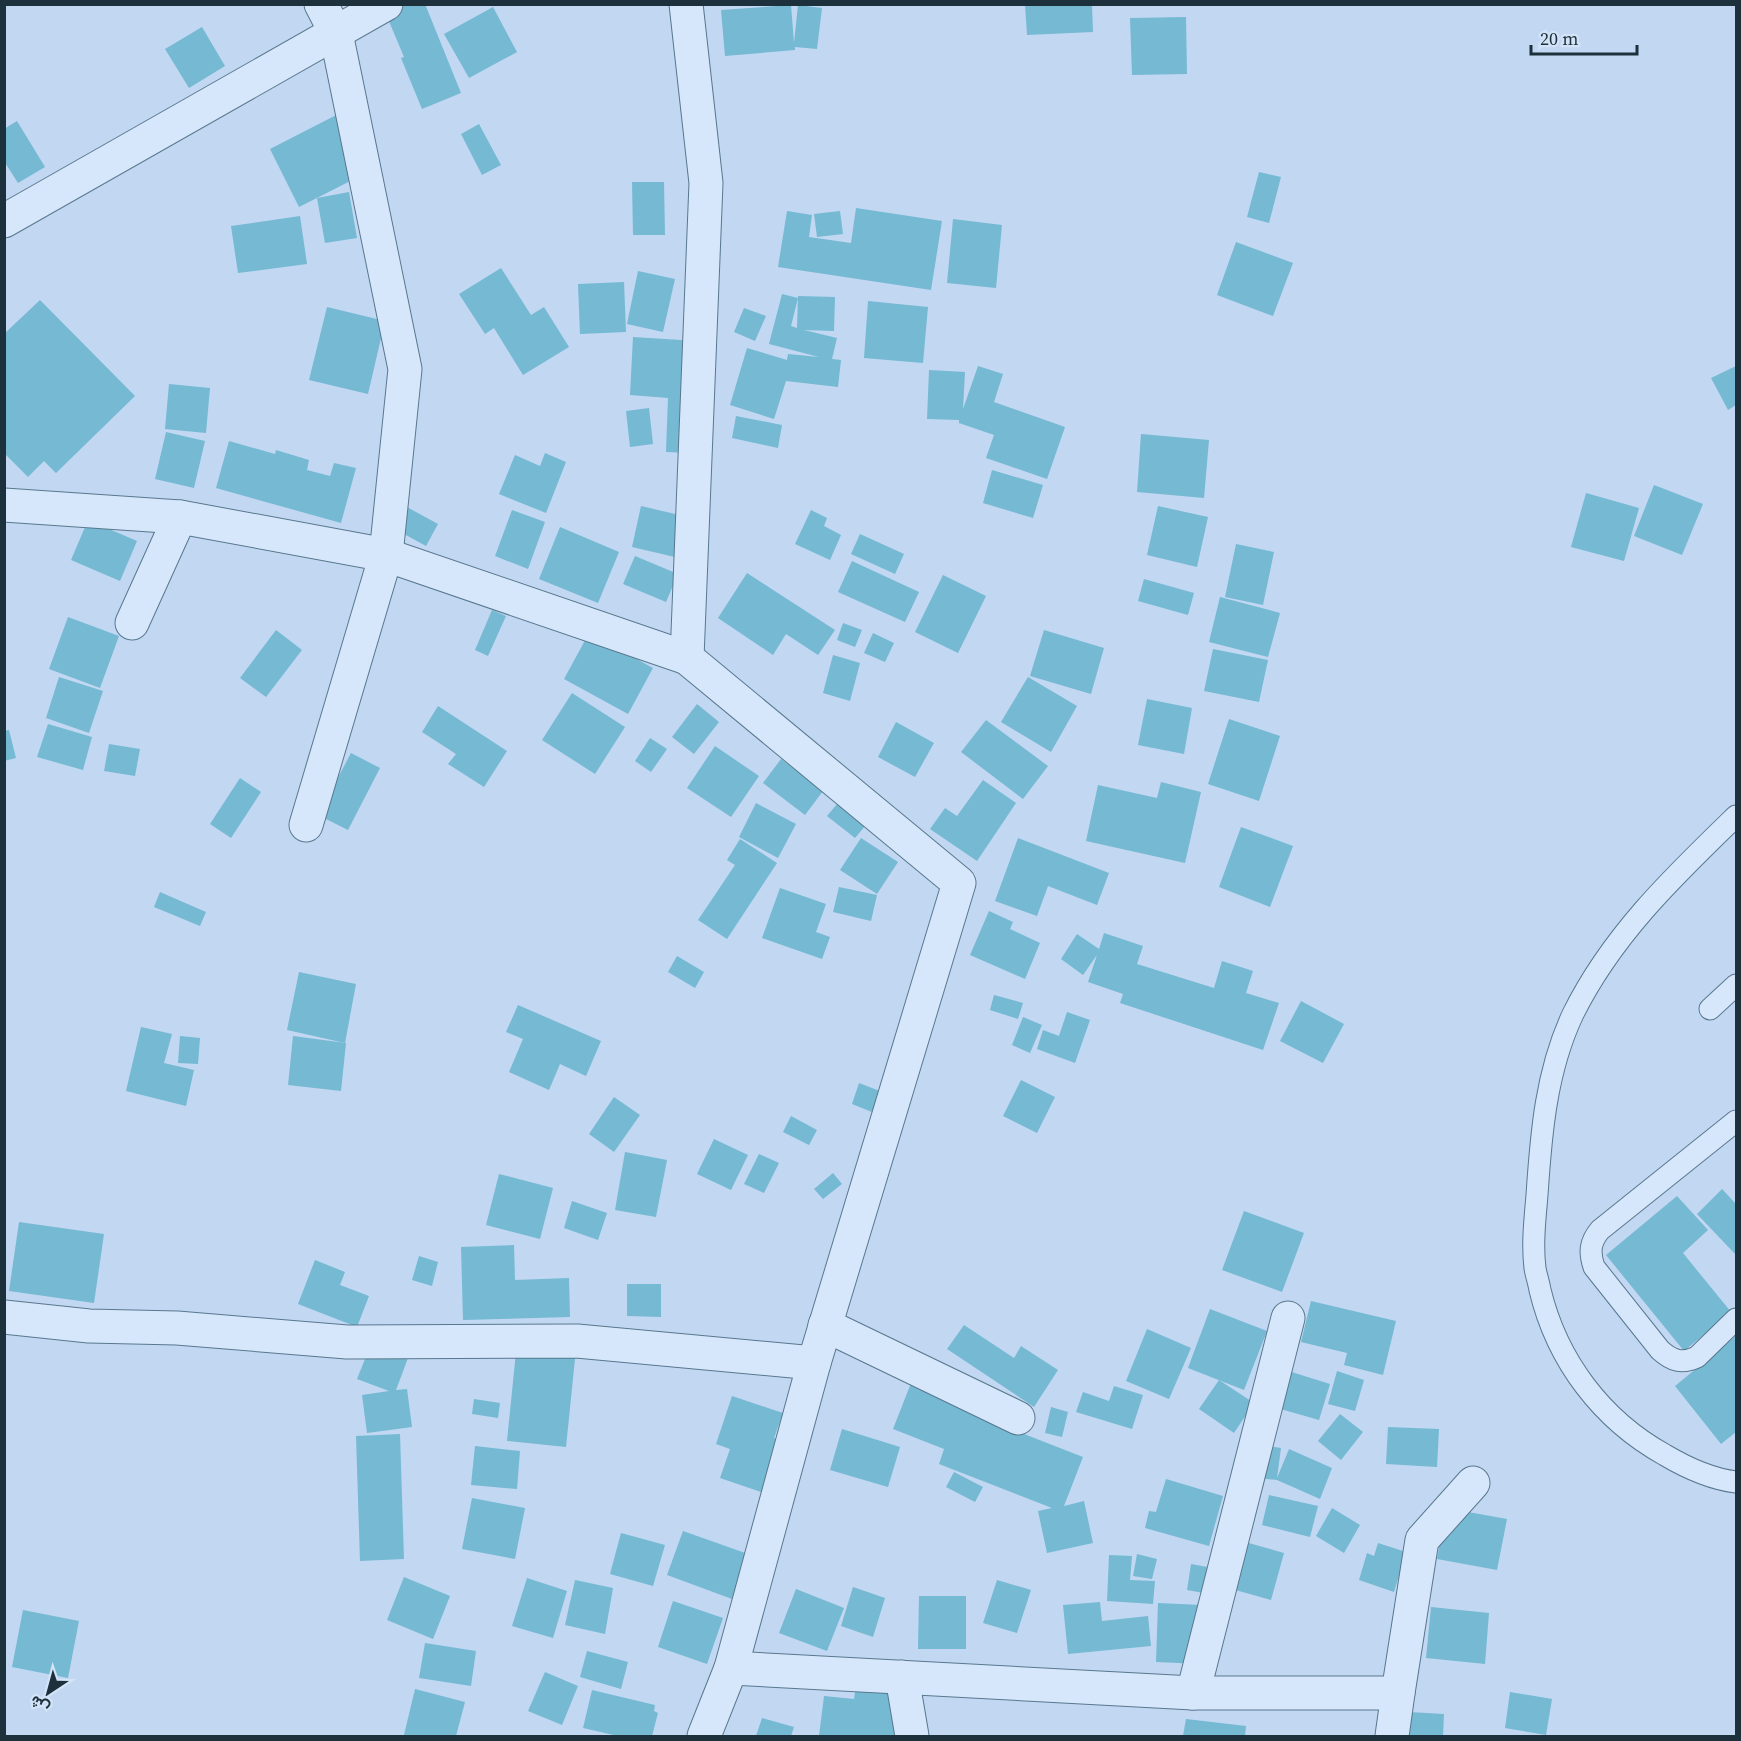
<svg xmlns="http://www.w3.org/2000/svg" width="1741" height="1741" viewBox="0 0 1741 1741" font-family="'Source Serif 4',Vazirmatn,serif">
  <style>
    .building { fill: #75b9d3 }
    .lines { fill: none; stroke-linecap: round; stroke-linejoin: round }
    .lane-casing { stroke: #58788d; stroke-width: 23 }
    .street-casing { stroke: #58788d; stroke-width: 35 }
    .lane { stroke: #d6e7fb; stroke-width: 21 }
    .street { stroke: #d6e7fb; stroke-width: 33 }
  </style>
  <rect width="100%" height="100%" fill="#c2d7f2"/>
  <g class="building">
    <path d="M388,4H425L461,93L422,109L401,58L404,57L383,7Z"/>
    <path d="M1025,4H1092L1093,32L1027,35Z"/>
    <path d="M791,5L794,43L798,5L822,8L817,49L795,47V50L725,56L721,10Z"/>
    <path d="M493,7L517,52L469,78L444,34Z"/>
    <path d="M1186,17L1187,74L1132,75L1130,18Z"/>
    <path d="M202,27L225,66L189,88L165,49Z"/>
    <path d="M348,109L378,167L299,207L270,149Z"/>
    <path d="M17,121L45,167L18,183L4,161V129Z"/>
    <path d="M479,124L501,165L482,175L461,134Z"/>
    <path d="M1259,172L1281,177L1269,223L1247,217Z"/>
    <path d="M632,182H664L665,235H633Z"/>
    <path d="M349,192L357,238L325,243L317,198Z"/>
    <path d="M856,208L942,221L931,290L778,267L787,211L812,215L809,237L851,243Z"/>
    <path d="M840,211L843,234L817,237L814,214Z"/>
    <path d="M300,216L307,264L238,273L231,226Z"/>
    <path d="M953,219L1002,225L996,288L947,283Z"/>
    <path d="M1236,242L1293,263L1273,316L1217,295Z"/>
    <path d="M501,268L531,315L544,307L569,347L523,375L494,328L485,334L459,294Z"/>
    <path d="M638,271L675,279L663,332L627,324Z"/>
    <path d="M624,282L626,332L580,334L578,284Z"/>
    <path d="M782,294L798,298L791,326L797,328L798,296L835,297L834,331L804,330L837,338L832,359L841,360L838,387L786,381L774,419L730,405L747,348L787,360L788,354L819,357L769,344Z"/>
    <path d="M40,300L135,396L56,473L44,461L28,477L4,453V334Z"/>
    <path d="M868,301L928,307L923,363L864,358Z"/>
    <path d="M327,307L385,321L368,394L309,380Z"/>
    <path d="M744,308L766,316L755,341L734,332Z"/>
    <path d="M633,337L697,341L690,453L666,452L668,398L630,395Z"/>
    <path d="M978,366L1003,374L994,402L1065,427L1047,479L986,458L994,435L959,423V420L927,419L929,370L965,372L963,409Z"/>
    <path d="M1736,366V405L1728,410L1711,378Z"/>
    <path d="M169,384L210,388L206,433L165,429Z"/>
    <path d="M649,408L653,444L630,447L626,411Z"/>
    <path d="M736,416L782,425L778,448L732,438Z"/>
    <path d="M166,432L205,441L194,488L155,479Z"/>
    <path d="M1141,434L1209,440L1204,498L1137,492Z"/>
    <path d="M229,441L275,454L276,450L309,460L307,470L330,476L334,463L356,468L341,523L216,488Z"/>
    <path d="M545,453L566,462L546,513L499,494L515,455L540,466Z"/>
    <path d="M992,470L1043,485L1033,518L983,503Z"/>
    <path d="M1654,485L1703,504L1682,555L1634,536Z"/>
    <path d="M1586,493L1639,508L1624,561L1571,547Z"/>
    <path d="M405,506L438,524L426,546L393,528Z"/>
    <path d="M641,506L688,517L679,558L632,547Z"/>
    <path d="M1158,506L1208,517L1197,567L1147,555Z"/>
    <path d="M512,510L545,522L528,569L495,556Z"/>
    <path d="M811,510L827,518L824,526L841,535L830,560L795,544Z"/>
    <path d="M88,520L137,541L120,581L71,560Z"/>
    <path d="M560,527L619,552L598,603L539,579Z"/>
    <path d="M860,534L904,554L895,574L851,554Z"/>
    <path d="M1236,544L1274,552L1263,605L1225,597Z"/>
    <path d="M635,556L678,574L666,602L623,584Z"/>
    <path d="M852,561L919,592L905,622L838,592Z"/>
    <path d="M747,573L835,630L818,655L786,634L773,655L718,618Z"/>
    <path d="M943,575L986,596L958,653L915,632Z"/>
    <path d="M1144,579L1194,593L1188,615L1138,601Z"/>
    <path d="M1220,597L1280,613L1268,657L1209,642Z"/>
    <path d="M492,610L506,616L488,656L475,650Z"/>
    <path d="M68,617L119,636L100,688L49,669Z"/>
    <path d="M843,623L862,630L855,647L837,640Z"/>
    <path d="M276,630L302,650L266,697L240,678Z"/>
    <path d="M1044,630L1104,648L1091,694L1030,676Z"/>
    <path d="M589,633L653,668L628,714L564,679Z"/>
    <path d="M873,633L894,643L885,662L864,653Z"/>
    <path d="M1213,649L1268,660L1259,702L1204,691Z"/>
    <path d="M833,655L860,663L850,701L823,693Z"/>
    <path d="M59,677L103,691L89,733L46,718Z"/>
    <path d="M1028,677L1077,706L1051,752L1001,722Z"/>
    <path d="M572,693L625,727L595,774L542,740Z"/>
    <path d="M1147,699L1192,708L1184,754L1138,745Z"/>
    <path d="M697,704L719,722L694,754L672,737Z"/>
    <path d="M438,706L507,751L484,787L448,764L456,754L422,732Z"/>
    <path d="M1229,719L1280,736L1259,801L1208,784Z"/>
    <path d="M986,720L1048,766L1023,799L961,752Z"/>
    <path d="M896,722L934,743L915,777L878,757Z"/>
    <path d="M48,724L92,737L83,770L37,757Z"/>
    <path d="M9,730L16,758L4,761V731Z"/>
    <path d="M650,738L667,749L651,772L635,761Z"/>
    <path d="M109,744L140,749L135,776L104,771Z"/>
    <path d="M715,746L759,776L731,817L687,788Z"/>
    <path d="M351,753L380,768L348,830L318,815Z"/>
    <path d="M781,759L823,791L805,815L763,783Z"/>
    <path d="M240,778L261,792L231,838L210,824Z"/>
    <path d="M983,780L1016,803L977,861L930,829L945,808L957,816Z"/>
    <path d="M1161,782L1201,792L1185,863L1086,841L1098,785L1157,798Z"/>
    <path d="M756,803L796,824L778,858L739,837Z"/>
    <path d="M838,803L866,825L855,838L827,816Z"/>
    <path d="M1241,827L1293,846L1270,907L1219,887Z"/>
    <path d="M861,838L898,862L877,894L840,870Z"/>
    <path d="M1018,838L1109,873L1097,905L1048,886L1037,916L995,901Z"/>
    <path d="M740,839L777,863L727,939L698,920L735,865L727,860Z"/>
    <path d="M839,887L877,895L871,921L833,912Z"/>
    <path d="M780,888L826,904L816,932L830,937L822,959L762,938Z"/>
    <path d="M160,892L206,912L200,926L154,907Z"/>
    <path d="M989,911L1013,922L1010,929L1040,943L1025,979L970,955Z"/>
    <path d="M1104,933L1143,946L1137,964L1214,988L1222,961L1253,971L1246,993L1279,1003L1263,1050L1120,1003L1123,994L1088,982L1097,955L1083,975L1061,959L1077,934L1099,949Z"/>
    <path d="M677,956L704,972L695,988L668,972Z"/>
    <path d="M299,972L356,984L345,1043L287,1030Z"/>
    <path d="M994,995L1023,1003L1018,1019L990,1010Z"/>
    <path d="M1301,1001L1344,1024L1323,1063L1280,1041Z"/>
    <path d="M518,1005L601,1041L586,1076L560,1064L549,1090L509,1072L523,1039L506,1032Z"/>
    <path d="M1067,1012L1090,1020L1075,1063L1037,1049L1043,1030L1059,1036Z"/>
    <path d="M1023,1017L1042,1025L1030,1053L1012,1045Z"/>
    <path d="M141,1027L172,1034L164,1063L194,1070L186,1106L126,1091Z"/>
    <path d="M180,1036L200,1038L198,1064L178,1063Z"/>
    <path d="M293,1036L346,1043L341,1091L288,1085Z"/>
    <path d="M1021,1080L1055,1097L1037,1133L1003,1116Z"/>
    <path d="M859,1083L885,1093L877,1114L852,1104Z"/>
    <path d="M614,1097L640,1115L614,1152L589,1134Z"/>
    <path d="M791,1116L817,1130L809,1145L783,1132Z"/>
    <path d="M714,1139L748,1155L731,1190L697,1174Z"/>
    <path d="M625,1152L667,1160L656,1217L615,1210Z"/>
    <path d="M759,1154L779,1163L764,1193L744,1184Z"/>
    <path d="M833,1173L842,1184L823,1199L814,1189Z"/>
    <path d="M499,1174L553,1188L540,1239L486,1225Z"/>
    <path d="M1722,1189L1736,1204V1255L1697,1214Z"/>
    <path d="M1677,1196L1708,1230L1683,1253L1731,1312L1684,1351L1606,1255Z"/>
    <path d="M572,1201L607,1213L598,1240L564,1228Z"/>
    <path d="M1244,1211L1304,1233L1282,1292L1222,1270Z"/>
    <path d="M19,1222L104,1234L94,1303L9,1291Z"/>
    <path d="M514,1245L515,1280L569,1278L570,1317L463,1320L461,1247Z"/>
    <path d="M419,1256L438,1262L432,1286L412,1280Z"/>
    <path d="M315,1260L345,1272L340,1285L369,1296L357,1327L298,1304Z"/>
    <path d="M627,1284H661V1317L627,1316Z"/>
    <path d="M1311,1301L1396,1321L1383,1375L1344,1365L1347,1353L1301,1342Z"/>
    <path d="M1210,1309L1267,1331L1244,1390L1188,1368Z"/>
    <path d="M964,1325L1014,1358L1021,1346L1058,1370L1034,1407L947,1349Z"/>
    <path d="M1147,1329L1191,1348L1169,1399L1126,1381Z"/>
    <path d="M1736,1336V1432L1721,1444L1675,1386Z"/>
    <path d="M517,1342L576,1349L566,1447L507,1441Z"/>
    <path d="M371,1344L408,1358L396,1390L407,1389L412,1427L367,1433L362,1395L389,1391L357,1379Z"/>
    <path d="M1282,1369L1330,1384L1319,1420L1270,1406Z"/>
    <path d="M1337,1371L1364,1380L1355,1411L1328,1404Z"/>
    <path d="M913,1378L1028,1423L1024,1434L1083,1457L1064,1506L1084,1501L1093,1543L1047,1553L1038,1511L1052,1508L939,1464L944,1449L893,1429Z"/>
    <path d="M1219,1380L1254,1403L1234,1433L1199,1409Z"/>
    <path d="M1114,1386L1143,1395L1132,1429L1076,1412L1083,1392L1109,1401Z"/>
    <path d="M732,1396L783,1413L774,1438L787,1443L770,1495L720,1478L730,1449L716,1444Z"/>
    <path d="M474,1399L500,1403L498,1418L472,1414Z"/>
    <path d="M1051,1407L1068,1412L1062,1437L1045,1433Z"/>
    <path d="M1340,1414L1363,1432L1341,1460L1318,1441Z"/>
    <path d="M1388,1427L1439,1429L1437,1467L1386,1464Z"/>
    <path d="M842,1429L900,1447L888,1487L830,1470Z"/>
    <path d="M400,1434L404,1559L360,1561L356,1436Z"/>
    <path d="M1261,1445L1281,1448L1277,1478L1289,1449L1332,1468L1320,1499L1277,1480L1257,1478Z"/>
    <path d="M475,1446L520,1451L517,1489L471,1485Z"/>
    <path d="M954,1472L983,1487L975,1502L946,1487Z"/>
    <path d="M1166,1479L1223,1496L1209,1546L1145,1528L1149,1511L1156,1512Z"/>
    <path d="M1269,1495L1318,1506L1310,1537L1262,1525Z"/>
    <path d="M472,1498L525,1508L515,1559L462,1549Z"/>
    <path d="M1332,1508L1360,1525L1344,1553L1316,1536Z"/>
    <path d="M1446,1508L1507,1519L1497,1570L1437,1559Z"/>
    <path d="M683,1531L748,1554L732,1599L667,1575Z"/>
    <path d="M621,1533L665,1545L653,1586L610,1574Z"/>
    <path d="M1245,1542L1284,1553L1271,1600L1232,1589Z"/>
    <path d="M1378,1543L1406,1552L1394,1592L1359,1580L1367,1553L1374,1556Z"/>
    <path d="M1137,1554L1157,1559L1152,1579L1133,1576Z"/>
    <path d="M1109,1555L1132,1556L1130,1580L1155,1581L1153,1604L1107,1601Z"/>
    <path d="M1191,1564L1213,1568L1209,1594L1187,1590Z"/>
    <path d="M404,1577L450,1596L433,1639L387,1620Z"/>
    <path d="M527,1578L567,1591L553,1638L512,1626Z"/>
    <path d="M575,1580L613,1588L605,1634L565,1625Z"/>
    <path d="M997,1580L1031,1590L1017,1633L983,1623Z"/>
    <path d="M853,1587L885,1598L873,1637L841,1626Z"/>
    <path d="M796,1589L844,1608L827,1651L779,1633Z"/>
    <path d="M919,1596H966V1649H918Z"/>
    <path d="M673,1601L723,1618L707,1664L658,1647Z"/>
    <path d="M1100,1602L1102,1621L1148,1616L1151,1646L1068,1654L1063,1605Z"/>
    <path d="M1158,1603L1202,1605L1201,1664L1156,1662Z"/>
    <path d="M1431,1607L1489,1613L1485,1664L1426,1658Z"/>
    <path d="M23,1610L79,1621L68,1678L12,1667Z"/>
    <path d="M425,1643L476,1651L471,1686L419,1678Z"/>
    <path d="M587,1651L628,1662L621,1689L580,1677Z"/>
    <path d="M545,1672L578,1686L562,1725L528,1711Z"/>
    <path d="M856,1685L898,1689L908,1736H819L824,1696L854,1699Z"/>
    <path d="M415,1689L465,1702L456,1736H411L404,1735Z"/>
    <path d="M592,1690L655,1705L654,1711L658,1713L652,1736H618L583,1728Z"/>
    <path d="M1510,1692L1552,1699L1546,1735L1505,1728Z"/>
    <path d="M1409,1712L1444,1714L1443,1736H1407Z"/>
    <path d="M762,1718L794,1727L791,1736H756Z"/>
    <path d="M1186,1719L1246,1726L1245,1736H1183Z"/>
  </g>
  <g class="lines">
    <g class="lane-casing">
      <g id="lane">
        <path d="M1736,816C1674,876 1612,935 1573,1014C1546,1071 1541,1134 1537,1195C1535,1219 1532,1244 1535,1268C1536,1275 1539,1283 1540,1290C1557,1361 1602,1420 1665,1455C1687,1468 1711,1479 1736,1482"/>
        <path d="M1710,1009L1736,985"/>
        <path d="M1736,1121L1600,1230C1590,1242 1589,1252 1594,1267L1660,1350C1672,1361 1682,1364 1697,1357L1736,1319"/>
      </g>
    </g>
    <g class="street-casing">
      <g id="street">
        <path d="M686,4L706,183L687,658L959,883L814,1363L731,1668L704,1736"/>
        <path d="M4,221L386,4"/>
        <path d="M4,505L180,517L386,555L687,658"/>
        <path d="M132,623L180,517"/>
        <path d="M306,825L386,555L405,369L336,33L321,4"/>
        <path d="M4,1317L89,1326L177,1328L347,1342L577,1341L814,1363"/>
        <path d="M825,1325L1018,1418"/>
        <path d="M731,1668L1193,1693H1398"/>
        <path d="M902,1677L912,1736"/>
        <path d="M1193,1693L1288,1318"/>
        <path d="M1392,1736L1398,1693L1422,1540L1473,1483"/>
      </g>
    </g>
    <use href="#lane" class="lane"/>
    <use href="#street" class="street"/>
  </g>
  <rect width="1741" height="1741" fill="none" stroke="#1d313c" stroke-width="12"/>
  <g transform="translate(48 1693) rotate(216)" stroke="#d3e3f8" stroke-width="4.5" paint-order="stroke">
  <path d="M0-4.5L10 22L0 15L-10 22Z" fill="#1d313c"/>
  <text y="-9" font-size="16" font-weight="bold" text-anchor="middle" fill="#1d313c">ش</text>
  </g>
  <path d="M1531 45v9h106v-9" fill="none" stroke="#1d313c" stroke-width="3"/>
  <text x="1540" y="45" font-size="18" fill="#1d313c" stroke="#d3e3f8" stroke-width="4.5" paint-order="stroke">20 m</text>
</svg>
